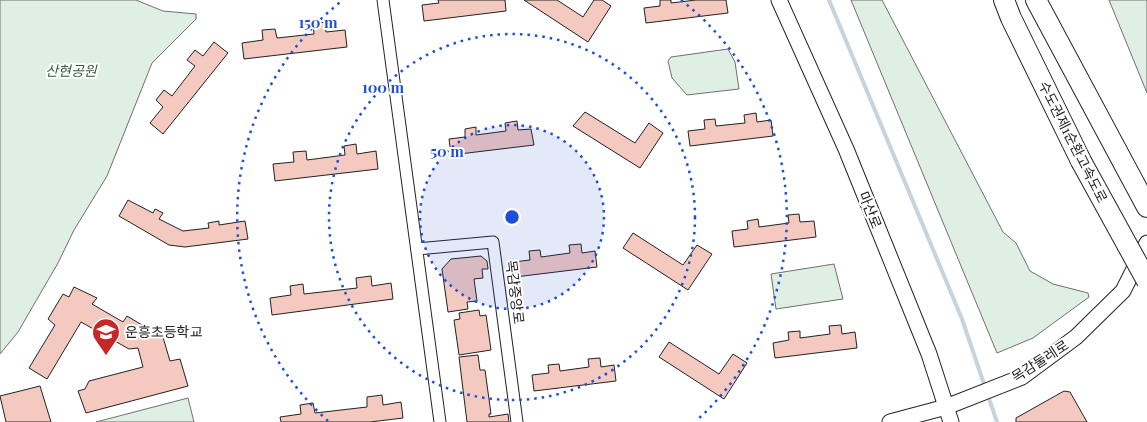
<svg xmlns="http://www.w3.org/2000/svg" width="1147" height="422" viewBox="0 0 1147 422" font-family="'Playfair Display','Noto Sans KR',serif">
  <style>
    .green { fill: #e0efe3; stroke: #6f6f6f }
    .lines { fill: none; stroke-linecap: round; stroke-linejoin: round }
    .stream { stroke: #c7d3dd; stroke-width: 4 }
    .building { fill: #f3c9c0; stroke: #222 }
    .street-casing { stroke: #222; stroke-width: 13 }
    .secondary-casing { stroke: #222; stroke-width: 17 }
    .highway-casing { stroke: #222; stroke-width: 22 }
    .street { stroke: #fff; stroke-width: 11 }
    .secondary { stroke: #fff; stroke-width: 15 }
    .highway { stroke: #fff; stroke-width: 20 }
    .highway-bridge-casing { stroke: #222; stroke-width: 22; stroke-linecap: butt }
    .highway-bridge { stroke: #fff; stroke-width: 20 }
    .ring { fill: none; stroke: #1d4ed8; stroke-width: 2.5; stroke-dasharray: 2.5 5 }
    .labels { text-anchor: middle; stroke-width: 4; stroke-linejoin: round; paint-order: stroke }
    .park-label { font-size: 14px; font-style: italic; fill: #2f5e38; stroke: #fff }
    .street-label { font-size: 14px; fill: #222; stroke: #fff }
    .poi-label { font-size: 14px; fill: #222; stroke: #fff; text-anchor: start }
    .centre { fill: #1d4ed8; stroke: #fff; stroke-width: 2.5 }
    .ring-label { font-size: 15px; text-anchor: middle; font-weight: bold; fill: #1d4ed8; stroke: #fff; stroke-width: 4; stroke-linejoin: round; paint-order: stroke }
  </style>
  <rect width="100%" height="100%" fill="#fff"/>
  <g class="green">
    <path d="M0,0H136L163,11L196,14V19L152,63L107,176L74,230L58,263L18,332L0,354Z"/>
    <path d="M851,0H882L1003,232L1016,243L1030,271L1053,284L1088,293L1089,297L1033,338L997,353Z"/>
    <path d="M1109,0H1147V93Z"/>
    <path d="M728,49L735,62L739,89L687,95L672,78L668,61L671,57Z"/>
    <path d="M834,264L843,299L776,309L771,274Z"/>
    <path d="M188,398L194,422H96Z"/>
  </g>
  <g class="lines">
    <g class="stream">
      <path d="M829,0L962,319L985,387"/>
      <path d="M987,393L997,422"/>
    </g>
  </g>
  <g class="building">
    <path d="M438,0H505L506,11L424,21L422,5L439,3Z"/>
    <path d="M524,0H557L583,17L594,0H602L611,6L588,42Z"/>
    <path d="M660,0H671V3L696,0H726L728,13L646,23L644,8L660,6Z"/>
    <path d="M325,22L326,32L345,30L347,47L244,59L242,43L263,40L262,30L275,29L277,38L314,34L313,24Z"/>
    <path d="M214,42L228,53L163,134L150,123L163,107L156,100L164,90L172,96L195,66L187,60L195,50L203,56Z"/>
    <path d="M585,112L635,143L649,123L663,133L640,168L573,126Z"/>
    <path d="M756,113L757,122L771,120L773,136L690,146L688,131L705,129L704,120L715,119L716,126L745,123L744,115Z"/>
    <path d="M517,121L518,130L531,129L534,145L451,155L449,139L465,137V129L476,127V135L506,131L505,123Z"/>
    <path d="M356,144L357,154L376,151L378,169L275,181L273,164L294,162L293,152L306,151L307,160L345,155L344,146Z"/>
    <path d="M128,200L153,213L155,209L163,213L159,219L183,231L209,228L208,223L219,221V225L245,221L248,239L185,247L169,245L119,216Z"/>
    <path d="M799,214L800,222L814,221L816,237L734,247L732,231L748,229L747,221L758,219L759,227L789,223L788,215Z"/>
    <path d="M633,233L683,265L697,245L712,254L688,290L623,248Z"/>
    <path d="M581,244L582,253L595,251L597,267L515,277L513,262L530,260L529,251L540,250L541,257L570,253L569,245Z"/>
    <path d="M481,256L487,261L488,269H482L483,278L474,279L477,301L467,302L468,309L448,312L442,269L451,259Z"/>
    <path d="M371,276L372,286L391,283L393,299L272,315L270,298L291,295L290,286L303,284L304,294L357,288L356,278Z"/>
    <path d="M74,287L97,298L92,304L123,322L127,316L142,325L145,338L162,334L170,361L180,359L188,386L86,413L78,391L85,389L89,381L143,367L138,348L129,349L81,322L47,379L29,368L55,325L48,319L63,294L69,297Z"/>
    <path d="M479,310L480,316L486,315L491,350L459,355L454,320L460,319L459,313Z"/>
    <path d="M841,325L842,334L855,332L857,348L775,358L773,343L789,340L788,332L800,331V338L830,334L829,326Z"/>
    <path d="M669,342L719,374L733,354L747,363L724,399L659,357Z"/>
    <path d="M478,355L480,370H485L491,414H489V417L508,414L509,422H467L459,357Z"/>
    <path d="M600,358L601,367L614,365L616,381L534,391L532,375L549,373L548,365L559,364L560,371L589,367L588,359Z"/>
    <path d="M40,386L51,422H6L0,396Z"/>
    <path d="M1064,391L1070,392L1087,422H1016V418Z"/>
    <path d="M382,395L383,405L401,402L403,418L370,422H281L280,417L301,414L300,405L313,403L315,413L367,407V397Z"/>
  </g>
  <g class="lines">
    <g class="street-casing">
      <g id="street">
        <path d="M383,0L440,422"/>
        <path d="M417,249L493,242L517,422"/>
      </g>
    </g>
    <g class="secondary-casing">
      <g id="secondary">
        <path d="M779,0L846,149L929,354L951,422"/>
        <path d="M890,422L946,407L1022,377L1076,337L1123,291L1147,243"/>
      </g>
    </g>
    <g class="highway-casing">
      <g id="highway">
        <path d="M1004,0L1011,18L1081,161"/>
        <path d="M1036,0L1147,207"/>
      </g>
    </g>
    <use href="#street" class="street"/>
    <use href="#secondary" class="secondary"/>
    <use href="#highway" class="highway"/>
    <g class="highway-bridge-casing">
      <path id="highway-bridge" d="M1081,161L1147,281"/>
    </g>
    <use href="#highway-bridge" class="highway-bridge"/>
  </g>
  <circle cx="512" cy="217" r="92" fill="#1d4ed8" fill-opacity=".12"/>
  <g class="ring">
    <circle cx="512" cy="217" r="92"/>
    <circle cx="512" cy="217" r="183"/>
    <path d="M328 421A275 275 0 0 1 343 0M681 0A275 275 0 0 1 696 421"/>
  </g>
  <defs>
    <g id="school-pin" transform="scale(1.4375)"><path d="M0 17L-7.5 6A9.5 9.5 0 1 1 7.5 6Z" fill="#c62828" stroke="#fff"/><path d="M0-5L7-2L0 1L-7-2ZM-4 1L0 2.5L4 1V4Q0 6-4 4Z" fill="#fff"/></g>
  </defs>
  <g fill-rule="evenodd">
    <use href="#school-pin" x="106" y="332"/>
  </g>
  <g class="labels">
    <g class="park-label">
      <text x="71" y="76">산현공원</text>
    </g>
    <g class="street-label">
      <text transform="translate(1073 142) rotate(63)" y="5">수도권제1순환고속도로</text>
      <text transform="translate(870 210) rotate(68)" y="5">마산로</text>
      <text transform="translate(515 292) rotate(83)" y="5">목감중앙로</text>
      <text transform="translate(1040 361) rotate(-33)" y="5">목감둘레로</text>
    </g>
    <g class="poi-label">
      <text x="125" y="337">운흥초등학교</text>
    </g>
  </g>
  <circle cx="512" cy="217" r="8" class="centre"/>
  <g class="ring-label">
    <text x="318" y="28">150 m</text>
    <text x="383" y="93">100 m</text>
    <text x="447" y="157">50 m</text>
  </g>
</svg>
